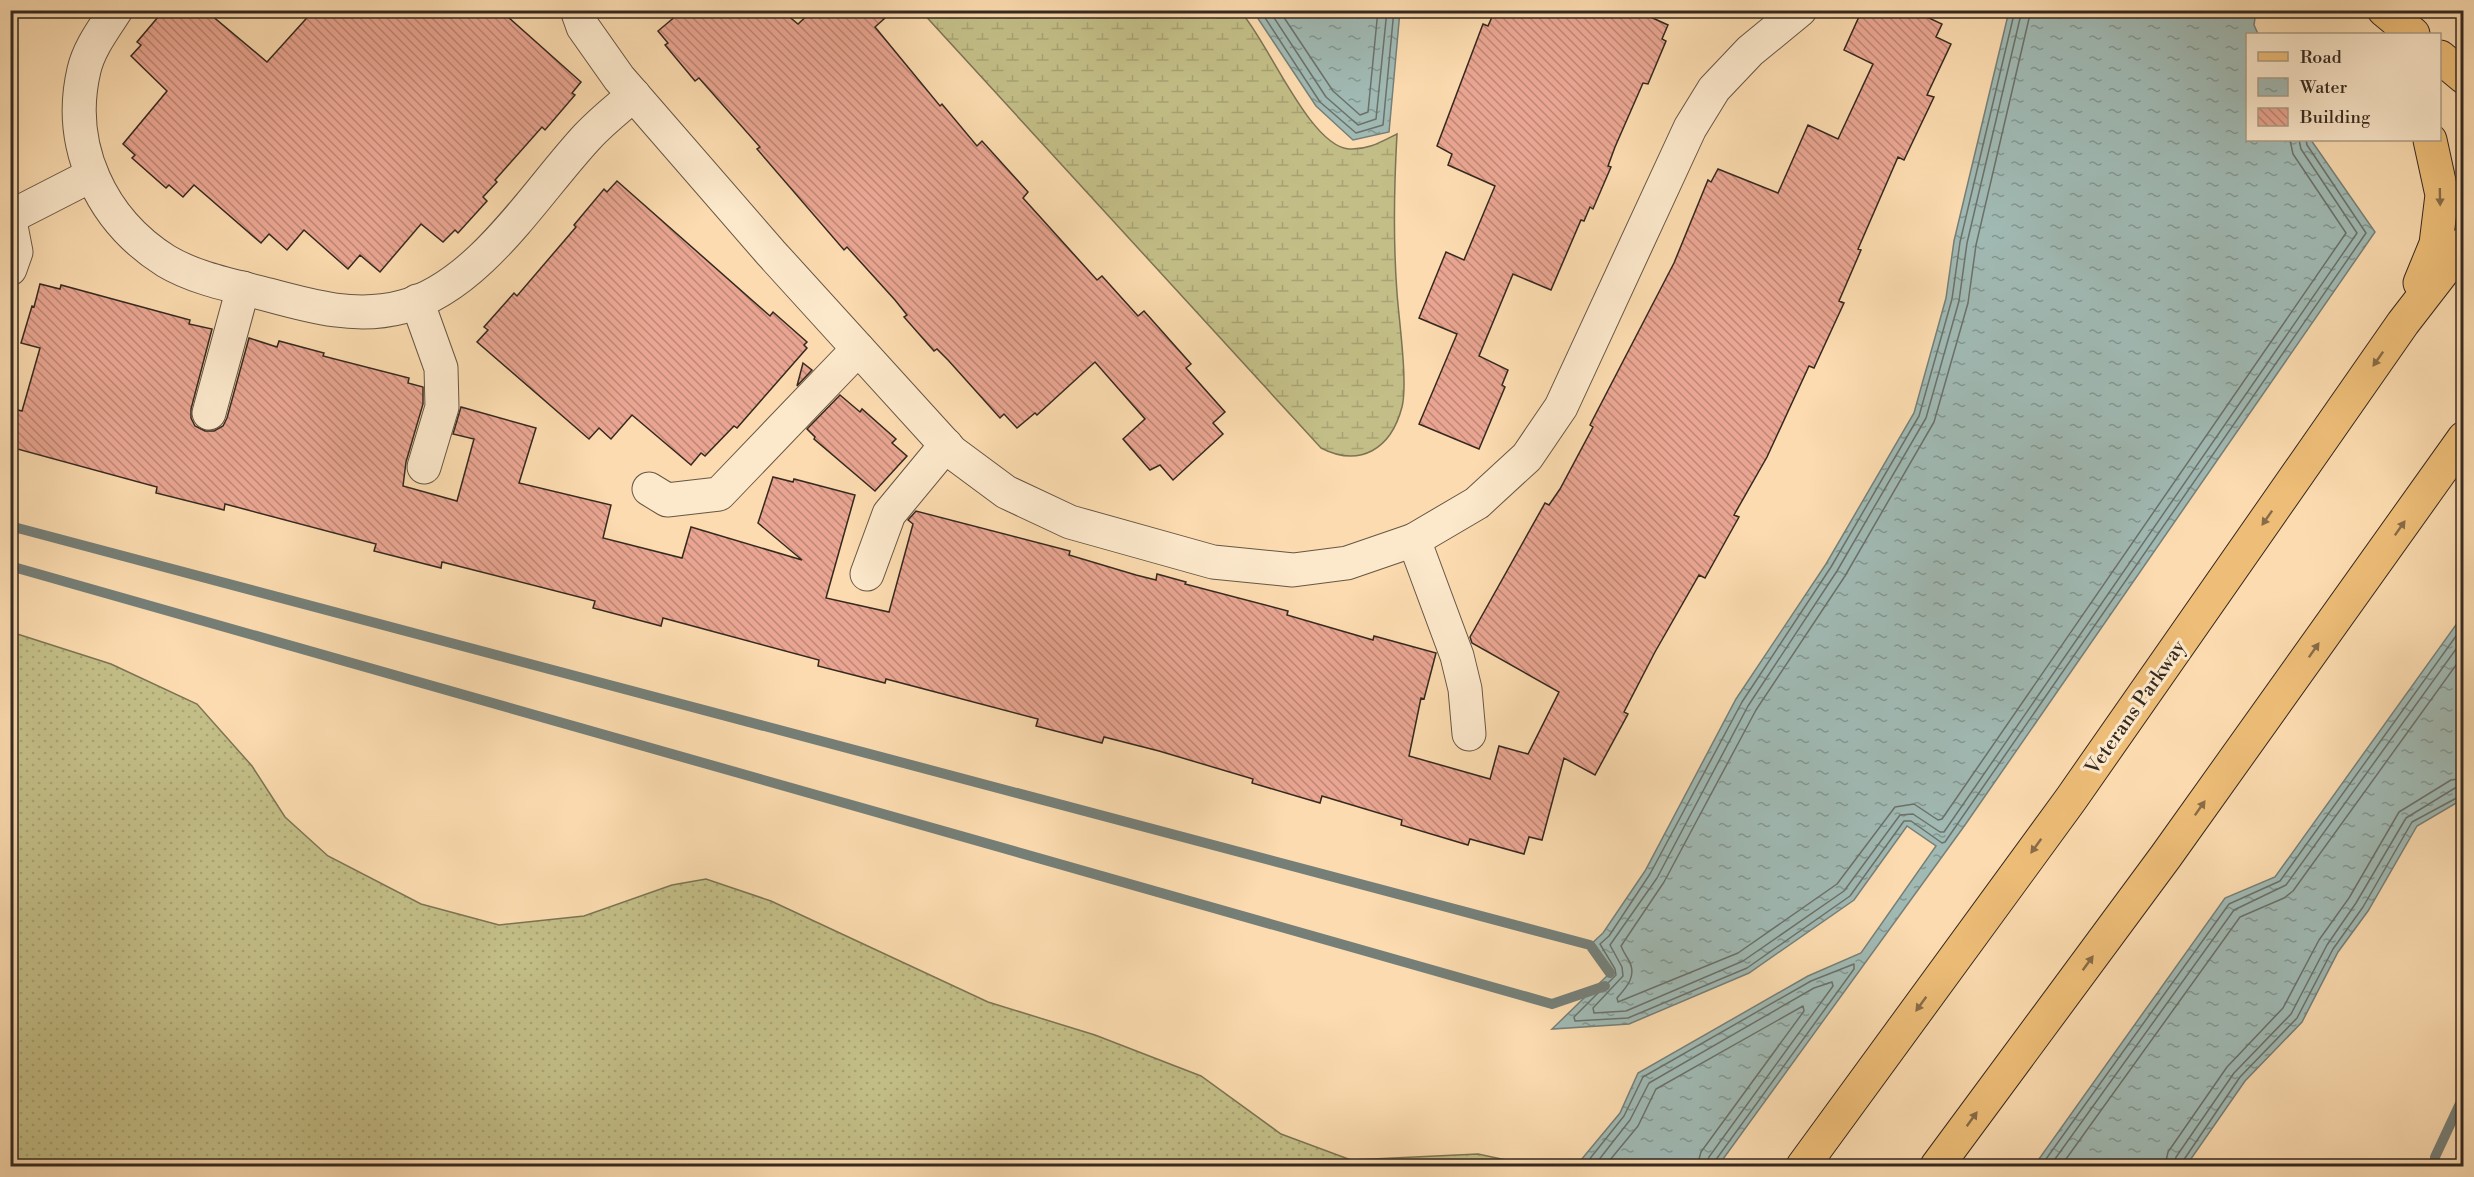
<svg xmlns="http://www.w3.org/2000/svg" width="2474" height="1177" viewBox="0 0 2474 1177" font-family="'Libre Bodoni',serif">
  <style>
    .grass { fill: url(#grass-dots); stroke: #7c7454; stroke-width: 1.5 }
    .wetland { fill: url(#wetland-marsh); stroke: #7c7454; stroke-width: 1.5 }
    .water { fill: url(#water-ripples); stroke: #757f78; stroke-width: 1.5 }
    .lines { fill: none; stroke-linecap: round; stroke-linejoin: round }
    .shore { stroke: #6a716a; stroke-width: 1.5 }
    .stream { stroke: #757f78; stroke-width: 10 }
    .building { fill: url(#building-back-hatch); stroke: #352920; stroke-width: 1.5 }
    .minor-casing { stroke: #665644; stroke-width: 35 }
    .major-casing { stroke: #352920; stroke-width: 35 }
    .minor { stroke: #fce8cb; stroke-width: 33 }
    .major { stroke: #eebe78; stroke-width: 33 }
    .oneway { fill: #886c48 }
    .labels { text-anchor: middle; stroke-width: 6; stroke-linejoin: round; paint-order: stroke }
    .street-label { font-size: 20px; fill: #352920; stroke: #fce8cb }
  </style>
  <defs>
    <pattern id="grass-dots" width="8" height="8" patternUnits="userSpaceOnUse" patternTransform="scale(1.5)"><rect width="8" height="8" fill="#c3be87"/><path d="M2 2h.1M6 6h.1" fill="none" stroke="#a8a374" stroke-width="1.8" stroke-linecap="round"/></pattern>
    <pattern id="wetland-marsh" width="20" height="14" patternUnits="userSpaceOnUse" patternTransform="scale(1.5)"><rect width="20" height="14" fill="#c3be87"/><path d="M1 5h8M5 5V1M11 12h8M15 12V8" fill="none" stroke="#a8a374"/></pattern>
    <pattern id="water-ripples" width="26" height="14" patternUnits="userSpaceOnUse" patternTransform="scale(1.5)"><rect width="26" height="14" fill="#a0b9b3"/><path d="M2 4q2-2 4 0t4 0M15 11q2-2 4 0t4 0" fill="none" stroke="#839691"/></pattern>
    <pattern id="building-back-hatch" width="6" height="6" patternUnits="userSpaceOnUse" patternTransform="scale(1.5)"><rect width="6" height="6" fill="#e9a591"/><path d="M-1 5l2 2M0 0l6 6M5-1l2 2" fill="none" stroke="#be8676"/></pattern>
  </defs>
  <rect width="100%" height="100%" fill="#fbdbaf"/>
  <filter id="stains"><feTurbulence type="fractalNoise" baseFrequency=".00333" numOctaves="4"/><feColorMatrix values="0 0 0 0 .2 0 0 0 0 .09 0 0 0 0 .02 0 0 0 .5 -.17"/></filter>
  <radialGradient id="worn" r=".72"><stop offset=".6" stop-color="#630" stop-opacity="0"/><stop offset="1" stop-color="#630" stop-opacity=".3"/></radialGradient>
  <path class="grass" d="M11,632L111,664L197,704L252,766L285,817L328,856L421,904L499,925L584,916L672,885L706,879L771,901L988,1002L1095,1035L1201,1076L1281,1134L1351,1160L1478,1154L1534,1166H11Z"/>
  <path class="wetland" d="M921,11H1240C1267,39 1309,146 1349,149C1368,150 1381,142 1397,134C1394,187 1393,240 1397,293C1399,321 1408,383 1402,407C1391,449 1360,468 1321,448Z"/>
  <g class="water">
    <path d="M1253,11H1400L1389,132L1353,140L1316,106Z"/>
    <path d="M2009,11H2256L2254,25L2258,34H2248V140H2311L2375,232L1965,825L1718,1166H1576L1620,1113L1638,1073L1808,976L1861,953L1936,846L1907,826L1854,900L1749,973L1629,1024L1552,1029L1610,973L1590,945L1603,933L1645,871L1736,699L1826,564L1914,413L1946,298L1954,241Z"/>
    <path d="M2463,615V799L2417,826L2368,911L2338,952L2302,1022L2245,1081L2186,1166H2034L2225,898L2275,877Z"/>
  </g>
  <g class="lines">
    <g class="shore">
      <path d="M1260,10L1320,102L1356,133L1383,125L1394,10"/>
      <path d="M1269,10L1326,97L1358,125L1376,119L1387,10"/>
      <path d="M1279,10L1333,91L1360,115L1368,112L1378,10"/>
      <path d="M2015,10L1960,242L1952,299L1919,416L1831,567L1742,702L1650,874L1609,936L1600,944L1615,969L1616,975L1574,1017L1575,1021L1628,1018L1747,968L1850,896L1904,821H1911L1942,843L1945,842L2366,233L2307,145L2306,140"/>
      <path d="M2022,10L1967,243L1959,301L1926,418L1837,571L1748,706L1657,878L1610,945L1622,967L1623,976L1593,1008L1594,1013L1626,1011L1743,961L1844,891L1900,815L1913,814L1940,832H1944L2357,233L2301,149L2299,140"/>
      <path d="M2031,10L1976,245L1968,303L1934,422L1845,576L1756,710L1664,882L1621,946C1623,951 1625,954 1628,959C1638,975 1627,987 1617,998L1618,1002L1738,953L1837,884L1895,807L1914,804L1938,820L1942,819L2346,233L2293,154L2290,140"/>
      <path d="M1584,1166L1624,1116L1643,1077L1811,981L1854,964V969L1715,1161L1714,1166"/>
      <path d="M1594,1166L1630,1120L1649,1083L1814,988L1832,982L1833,986L1709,1157L1706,1166"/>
      <path d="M1605,1166L1638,1126L1656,1089L1803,1006L1804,1011L1701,1152L1697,1166"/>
      <path d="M2041,1166L2229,904L2280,881L2464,625"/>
      <path d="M2050,1166L2234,910L2286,885L2464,638"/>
      <path d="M2061,1166L2240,917L2284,898L2293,891L2464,654"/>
      <path d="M2165,1166L2168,1152L2227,1067L2283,1008L2319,940L2349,898L2399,812L2451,780L2464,778"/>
      <path d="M2174,1166L2176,1157L2234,1073L2291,1014L2327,945L2356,903L2406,818L2455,788L2464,787"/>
      <path d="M2181,1166L2183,1161L2240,1077L2297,1018L2333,949L2363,907L2412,822L2464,794"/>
    </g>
    <g class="stream">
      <path d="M10,526L1590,945L1610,973"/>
      <path d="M10,566L1552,1004L1605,986"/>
      <path d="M2435,1166V1157L2464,1095"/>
    </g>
  </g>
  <g class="building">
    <path d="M164,10H205L267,62L314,10H500L581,82L572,93L575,95L545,130L542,127L495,180L497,182L483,197L487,201L458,233L455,230L443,242L421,224L380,272L360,255L348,269L304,230L287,250L269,234L261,243L194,185L183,197L169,185L166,188L132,158L135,155L123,144L167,91L131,56L141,45L137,42Z"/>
    <path d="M683,10H781L798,24L813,10H894L875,27L940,106L942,104L977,146L982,141L1028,192L1023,198L1097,280L1102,276L1138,316L1144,311L1191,364L1186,368L1225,412L1213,423L1223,434L1173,480L1160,465L1150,470L1123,439L1145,419L1095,362L1037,415L1035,413L1017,428L1004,414L1000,418L948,360L937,349L934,351L904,317L907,315L895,300L847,247L844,250L757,149L760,147L699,78L695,81L665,45L668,43L658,31Z"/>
    <path d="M1495,10H1635L1668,25L1662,39L1666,41L1648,84L1643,83L1615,147L1608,166L1611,167L1593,209L1590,207L1584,221L1581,220L1551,290L1513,274L1479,356L1508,370L1502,385L1505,387L1479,449L1419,424L1457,334L1419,318L1446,252L1464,260L1495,186L1448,165L1452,154L1437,146L1483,24L1488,26Z"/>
    <path d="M1862,10H1912L1942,24L1936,37L1951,44L1927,95L1934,97L1904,160L1898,157L1858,249L1861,250L1839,301L1844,303L1814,368L1809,366L1767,457L1734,515L1739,517L1705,578L1699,575L1655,652L1624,712L1628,714L1595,775L1564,758L1542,840L1529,837L1524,854L1470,839L1468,845L1401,825L1402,820L1322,796L1320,803L1252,783L1253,779L1159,751L1104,737L1102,743L1036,726L1038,719L886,679L885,683L818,666L819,660L663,618L661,626L593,608L595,601L442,562L441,568L374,551L376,544L225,504L224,510L156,493L157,487L10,447V408L22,411L40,348L21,343L32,306L34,307L40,284L60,289L61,285L190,320L189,324L212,329L191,409V418L195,426L205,431H214L223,426L227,418L249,338L277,347L279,341L324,353L323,356L409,378L408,383L423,387V404L406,462L403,486L457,501L474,439L453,434L461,407L536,428L519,483L611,505L603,538L682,558L691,527L802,560L758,523L773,477L793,482L794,479L855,495L826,598L889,612L913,524L908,520L916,511L1070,551L1069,555L1136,575L1156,580L1157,574L1186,582L1185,584L1288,611L1287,615L1373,640L1374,636L1436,653L1424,699L1421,698L1409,756L1490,779L1499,746L1528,754L1559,692L1472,643L1470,637L1545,503L1549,505L1560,489L1593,427L1590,425L1674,263L1708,180L1711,182L1718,169L1778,193L1808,125L1838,139L1873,64L1844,50Z"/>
    <path d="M617,181L770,316L773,312L807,342L804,345L807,348L737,428L734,426L705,456L701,453L691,465L632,415L611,439L599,428L589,439L477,342L488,330L484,327L514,293L517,296L576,227L574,225L604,189L607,192Z"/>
    <path d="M803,363L812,370L797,386Z"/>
    <path d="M840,395L860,412L862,409L896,439L892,443L907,456L875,491L814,439L815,437L807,429Z"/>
  </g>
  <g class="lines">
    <g class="minor-casing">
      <g id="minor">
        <path d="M116,10C104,29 89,48 84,70C66,146 101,220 166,261C196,279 235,286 269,295C313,307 357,319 402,307C479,287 535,193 587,137C601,122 618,108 634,95"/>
        <path d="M577,10L583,27L619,78L771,253L952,452L1006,492L1070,522L1213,562L1293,570L1347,563L1414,540L1477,503L1527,457L1561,407L1690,128L1714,89L1750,51L1800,10"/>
        <path d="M10,217L92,175"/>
        <path d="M10,221L16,252L10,269"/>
        <path d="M417,301L441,368L442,407L424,467"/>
        <path d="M209,413L243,288"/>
        <path d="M649,489L667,500L719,494L858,349"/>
        <path d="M1414,540L1457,656L1465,689L1469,734"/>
        <path d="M867,574L889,514L946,445"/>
      </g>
    </g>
    <g class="major-casing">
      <g id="major">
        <path d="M2384,10L2413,34"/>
        <path d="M2440,57L2464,77"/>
        <path d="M2420,283L2436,244L2442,195L2430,140"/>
        <path d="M1803,1166L2071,799L2403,323L2464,244"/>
        <path d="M1937,1166L2166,856L2464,438"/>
      </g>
    </g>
    <use href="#minor" class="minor"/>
    <use href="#major" class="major"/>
  </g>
  <defs><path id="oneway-solid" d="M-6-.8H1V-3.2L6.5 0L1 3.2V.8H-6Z" transform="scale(1.5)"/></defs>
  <g class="oneway">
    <use href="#oneway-solid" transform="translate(2440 197) rotate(89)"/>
    <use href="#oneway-solid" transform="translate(2378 359) rotate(125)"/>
    <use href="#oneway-solid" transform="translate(2267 518) rotate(125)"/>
    <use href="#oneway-solid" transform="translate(2400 528) rotate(-55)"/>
    <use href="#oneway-solid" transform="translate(2314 650) rotate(-55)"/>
    <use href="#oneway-solid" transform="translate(2200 808) rotate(-55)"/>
    <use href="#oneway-solid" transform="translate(2036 846) rotate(126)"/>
    <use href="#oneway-solid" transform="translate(2088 963) rotate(-54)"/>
    <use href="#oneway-solid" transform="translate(1921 1004) rotate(126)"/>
    <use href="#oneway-solid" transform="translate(1972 1119) rotate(-54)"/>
  </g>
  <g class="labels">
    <g class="street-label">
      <text transform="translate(2135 707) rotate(-55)" y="7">Veterans Parkway</text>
    </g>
  </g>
  <rect width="2474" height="1177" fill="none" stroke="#fbdbaf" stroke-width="36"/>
  <rect x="12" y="12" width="2450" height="1153" fill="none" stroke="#352920" stroke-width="3"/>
  <rect x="18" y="18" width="2438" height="1141" fill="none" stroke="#352920" stroke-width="1.5"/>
  <rect x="2246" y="33" width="195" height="108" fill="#fce8cb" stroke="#ac9c87" stroke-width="1.5"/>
  <rect x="2258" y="52" width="30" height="9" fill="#eebe78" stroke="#ac9c87" stroke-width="1.5"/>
  <text x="2300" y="63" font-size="18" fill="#352920">Road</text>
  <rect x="2258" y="78" width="30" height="18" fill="url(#water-ripples)" stroke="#ac9c87" stroke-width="1.5"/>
  <text x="2300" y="93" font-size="18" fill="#352920">Water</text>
  <rect x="2258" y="108" width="30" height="18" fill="url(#building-back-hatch)" stroke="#ac9c87" stroke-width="1.5"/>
  <text x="2300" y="123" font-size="18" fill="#352920">Building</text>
  <rect width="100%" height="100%" filter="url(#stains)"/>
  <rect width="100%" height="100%" fill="url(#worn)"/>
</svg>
